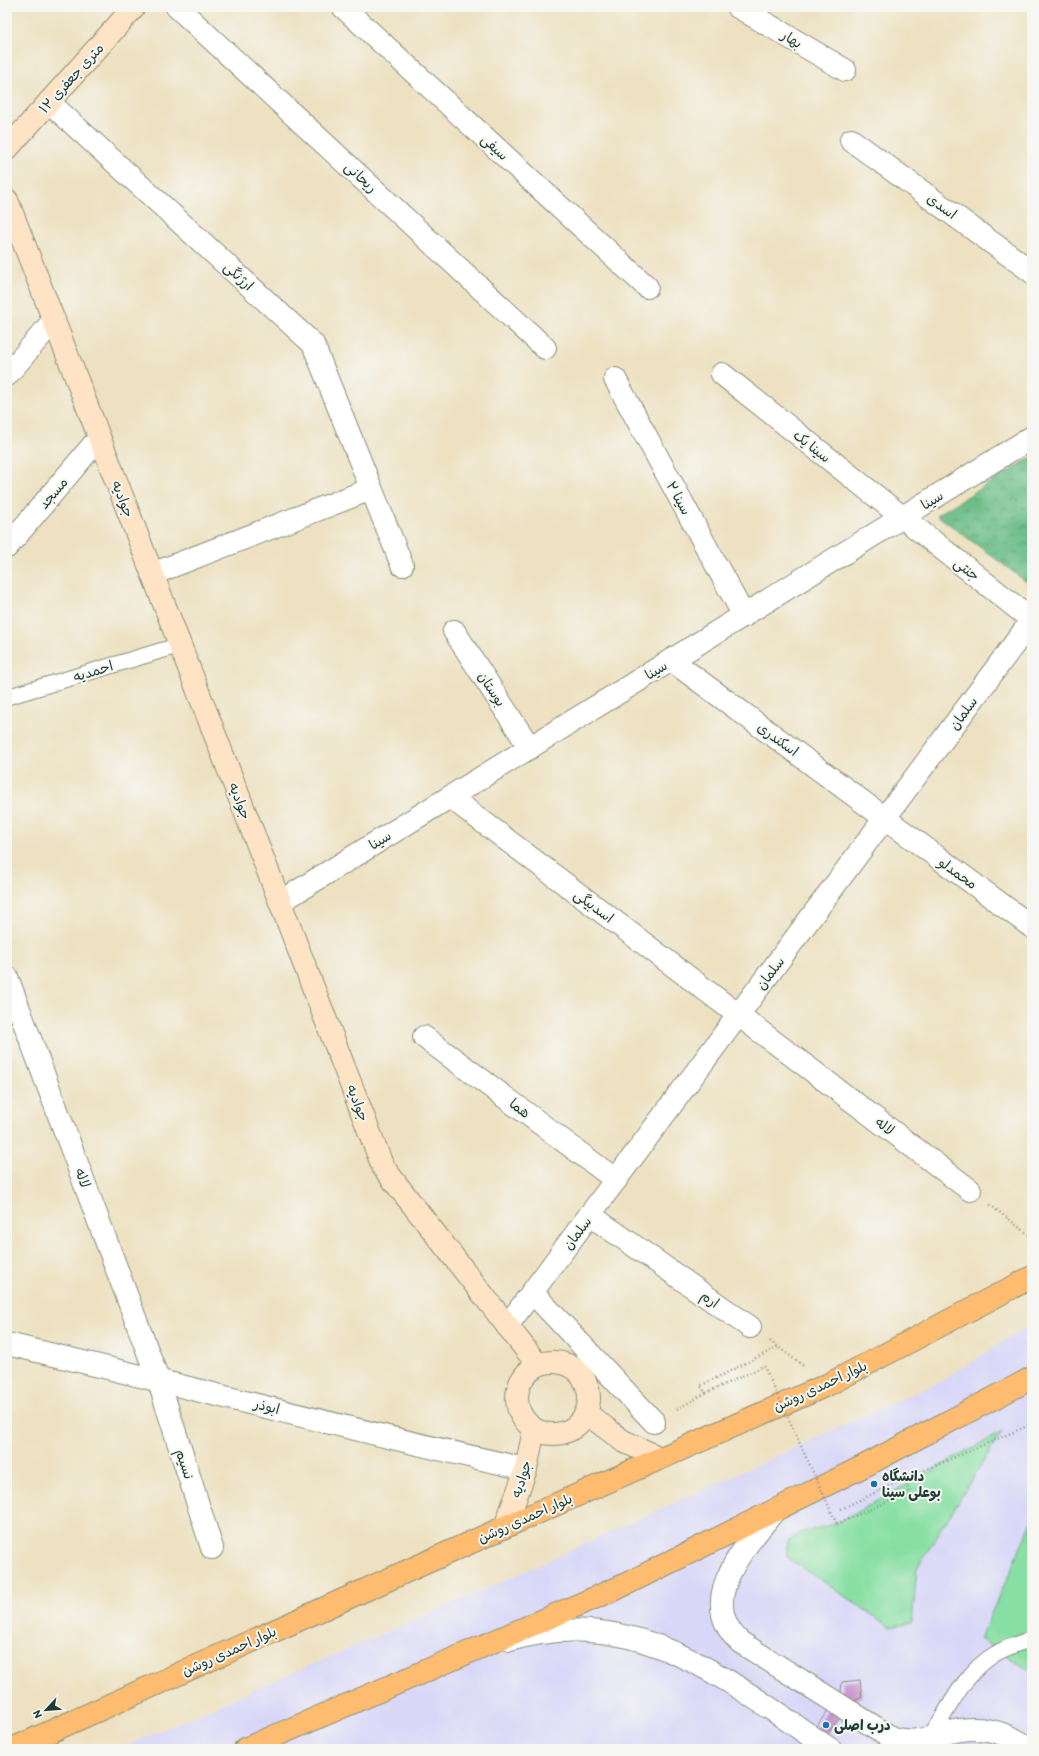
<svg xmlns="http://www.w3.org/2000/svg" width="1039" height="1756" viewBox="0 0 1039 1756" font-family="Itim,'Playpen Sans Arabic',sans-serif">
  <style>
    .built { fill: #d8d7f8 }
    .grass { fill: #87dfa3; stroke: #538e6c }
    .forest { fill: url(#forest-crowns); stroke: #467e5e }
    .building { fill: #c892ce }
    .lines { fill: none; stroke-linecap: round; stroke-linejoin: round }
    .lane-casing { stroke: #868f7a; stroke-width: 17 }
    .street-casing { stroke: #868f7a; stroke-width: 24 }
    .secondary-casing { stroke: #868f7a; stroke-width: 24 }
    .highway-casing { stroke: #868f7a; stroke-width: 24 }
    .path { stroke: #868f7a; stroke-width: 2.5; stroke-dasharray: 1 3; stroke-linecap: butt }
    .lane { stroke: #fff; stroke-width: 15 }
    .street { stroke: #fff; stroke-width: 22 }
    .secondary { stroke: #fee4c5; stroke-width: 22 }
    .highway { stroke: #fdbc6f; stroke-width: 22 }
    .path-bridge { stroke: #868f7a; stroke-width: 2.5; stroke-dasharray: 1 3; stroke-linecap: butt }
    .poi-dot { fill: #1f6fb2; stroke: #f6f6f2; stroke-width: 1.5 }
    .labels { text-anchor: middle; stroke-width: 4; stroke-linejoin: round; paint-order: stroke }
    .street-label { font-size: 14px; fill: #1f3d34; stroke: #f6f6f2 }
    .poi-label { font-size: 14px; font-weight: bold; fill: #1f3d34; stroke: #f6f6f2; text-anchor: start }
  </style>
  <defs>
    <pattern id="forest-crowns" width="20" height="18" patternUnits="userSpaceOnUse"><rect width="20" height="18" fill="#6dbe89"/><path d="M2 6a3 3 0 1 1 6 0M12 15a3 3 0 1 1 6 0" fill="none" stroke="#599c71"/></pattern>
  </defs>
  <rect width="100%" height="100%" fill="#f6f6f2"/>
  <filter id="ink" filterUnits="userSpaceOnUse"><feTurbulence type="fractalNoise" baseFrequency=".025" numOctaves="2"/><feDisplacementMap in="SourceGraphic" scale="8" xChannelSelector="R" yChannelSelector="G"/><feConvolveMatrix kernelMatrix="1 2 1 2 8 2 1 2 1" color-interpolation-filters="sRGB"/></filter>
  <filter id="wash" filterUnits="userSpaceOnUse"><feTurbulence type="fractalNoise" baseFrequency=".012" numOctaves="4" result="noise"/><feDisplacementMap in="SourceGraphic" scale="16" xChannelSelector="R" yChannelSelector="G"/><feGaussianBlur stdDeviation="0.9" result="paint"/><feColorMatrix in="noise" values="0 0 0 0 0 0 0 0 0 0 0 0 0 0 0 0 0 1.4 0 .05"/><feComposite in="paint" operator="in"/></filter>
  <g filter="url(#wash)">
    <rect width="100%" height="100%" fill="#ede1c1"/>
    <path class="built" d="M1032,1323V1749H118L488,1588L945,1379Z"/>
    <g class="grass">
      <path d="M1002,1432L917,1568L912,1623L890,1627L787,1557V1542L800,1533L837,1523Z"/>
      <path d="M1032,1522V1672L980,1639Z"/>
    </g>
    <path class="forest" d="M1032,457V578L1028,583L937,515Z"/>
    <g id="blocks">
      <path class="building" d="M860,1680L862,1697L851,1703L816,1749H799L802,1747L841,1692L842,1682Z"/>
    </g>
  </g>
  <g filter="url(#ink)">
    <use href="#blocks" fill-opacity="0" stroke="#868f7a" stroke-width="1"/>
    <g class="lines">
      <g class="lane-casing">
        <g id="lane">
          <path d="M7,697L180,645"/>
          <path d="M928,1741C948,1711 963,1673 995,1654C1006,1647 1020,1643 1032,1639"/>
        </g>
      </g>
      <g class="street-casing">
        <g id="street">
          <path d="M177,7L545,348"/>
          <path d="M343,7L647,287"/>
          <path d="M738,7L845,70"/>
          <path d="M49,102L313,344L402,565"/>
          <path d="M851,140L1032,272"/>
          <path d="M722,374L1032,620"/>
          <path d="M7,375L54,320"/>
          <path d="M615,379L744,616"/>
          <path d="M7,547L99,438"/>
          <path d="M152,574L371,489"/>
          <path d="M454,631L530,748"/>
          <path d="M671,660L1032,927"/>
          <path d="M450,797L970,1190"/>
          <path d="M280,902L1032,437"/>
          <path d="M7,977L158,1379L212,1548"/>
          <path d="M424,1037L616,1180"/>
          <path d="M590,1215L750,1327"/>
          <path d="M533,1293L654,1422"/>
          <path d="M507,1326L1032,620"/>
          <path d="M7,1344C180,1384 352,1431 526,1469"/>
          <path d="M775,1510C747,1545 694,1599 740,1642L892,1738C914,1743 922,1740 943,1734C976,1724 1002,1729 1030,1749"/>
          <path d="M510,1640C638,1602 730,1683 830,1749"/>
        </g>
      </g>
      <g class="secondary-casing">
        <g id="secondary">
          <path d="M7,149L134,7"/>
          <path d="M7,200L383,1167L538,1365"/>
          <circle cx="553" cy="1398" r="36"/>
          <path d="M586,1413L623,1441L660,1458"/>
          <path d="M505,1527L526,1469L534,1429"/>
        </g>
      </g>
      <g class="highway-casing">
        <g id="highway">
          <path d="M12,1749L505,1527L829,1384L1032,1277"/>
          <path d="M245,1749L622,1586L864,1466L1032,1378"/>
        </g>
      </g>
      <g class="path">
        <path d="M990,1205L1032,1237"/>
        <path d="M770,1341L805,1367"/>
        <path d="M706,1393L764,1366"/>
        <path d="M677,1409L706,1393L700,1386L778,1347"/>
        <path d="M841,1509L904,1479L1032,1424"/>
        <path d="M837,1524L910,1492L904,1480"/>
      </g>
      <use href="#lane" class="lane"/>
      <use href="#street" class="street"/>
      <use href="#secondary" class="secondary"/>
      <use href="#highway" class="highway"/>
      <path class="path-bridge" d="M764,1366L837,1524"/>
    </g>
  </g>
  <g class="poi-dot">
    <circle cx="874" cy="1484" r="4"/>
    <circle cx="826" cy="1725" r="4"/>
  </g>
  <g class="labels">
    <g class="street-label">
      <text transform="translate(792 39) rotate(31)" y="5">بهار</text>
      <text transform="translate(71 78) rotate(-48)" y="5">۱۲ متری جعفری</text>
      <text transform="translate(495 147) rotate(43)" y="5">سیفی</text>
      <text transform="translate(361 177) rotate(43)" y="5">ریحانی</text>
      <text transform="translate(942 206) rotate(36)" y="5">اسدی</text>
      <text transform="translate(239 276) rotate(43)" y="5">ارژنگی</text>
      <text transform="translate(812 446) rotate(38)" y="5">سینا یک</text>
      <text transform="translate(53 493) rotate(-50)" y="5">مسجد</text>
      <text transform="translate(679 498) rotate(61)" y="5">سینا ۲</text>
      <text transform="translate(123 499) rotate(69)" y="5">جوادیه</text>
      <text transform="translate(932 500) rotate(-32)" y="5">سینا</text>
      <text transform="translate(967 569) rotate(38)" y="5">جنتی</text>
      <text transform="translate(656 670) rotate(-32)" y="5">سینا</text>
      <text transform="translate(93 671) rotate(-17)" y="5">احمدیه</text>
      <text transform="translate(492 689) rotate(57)" y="5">بوستان</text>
      <text transform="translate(963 713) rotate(-54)" y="5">سلمان</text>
      <text transform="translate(778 739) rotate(36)" y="5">اسکندری</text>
      <text transform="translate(240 801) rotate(69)" y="5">جوادیه</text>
      <text transform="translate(380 840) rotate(-32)" y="5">سینا</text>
      <text transform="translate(958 873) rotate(36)" y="5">محمدلو</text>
      <text transform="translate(594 906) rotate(37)" y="5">اسدبیگی</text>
      <text transform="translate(770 973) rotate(-53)" y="5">سلمان</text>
      <text transform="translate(358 1103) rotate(69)" y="5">جوادیه</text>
      <text transform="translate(520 1108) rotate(37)" y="5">هما</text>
      <text transform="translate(885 1126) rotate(37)" y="5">لاله</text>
      <text transform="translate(83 1178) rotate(69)" y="5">لاله</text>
      <text transform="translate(577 1233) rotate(-53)" y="5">سلمان</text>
      <text transform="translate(710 1299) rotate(35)" y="5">ارم</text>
      <text transform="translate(820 1386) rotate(-25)" y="5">بلوار احمدی روشن</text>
      <text transform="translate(267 1406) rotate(14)" y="5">ابوذر</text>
      <text transform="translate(185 1464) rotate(72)" y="5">نسیم</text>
      <text transform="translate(521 1479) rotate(-72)" y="5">جوادیه</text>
      <text transform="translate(525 1518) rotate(-24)" y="5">بلوار احمدی روشن</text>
      <text transform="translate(229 1651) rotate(-24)" y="5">بلوار احمدی روشن</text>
    </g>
    <g class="poi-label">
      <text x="882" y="1481">دانشگاه<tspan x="882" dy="16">بوعلی سینا</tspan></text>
      <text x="834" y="1730">درب اصلی</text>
    </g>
  </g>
  <rect width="1039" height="1756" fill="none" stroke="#f6f6f2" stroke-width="24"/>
  <g transform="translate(46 1710) rotate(244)" stroke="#f6f6f2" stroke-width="3" paint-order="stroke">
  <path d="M0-3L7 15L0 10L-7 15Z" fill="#1f3d34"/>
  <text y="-6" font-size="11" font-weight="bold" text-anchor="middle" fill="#1f3d34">N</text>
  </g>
</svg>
